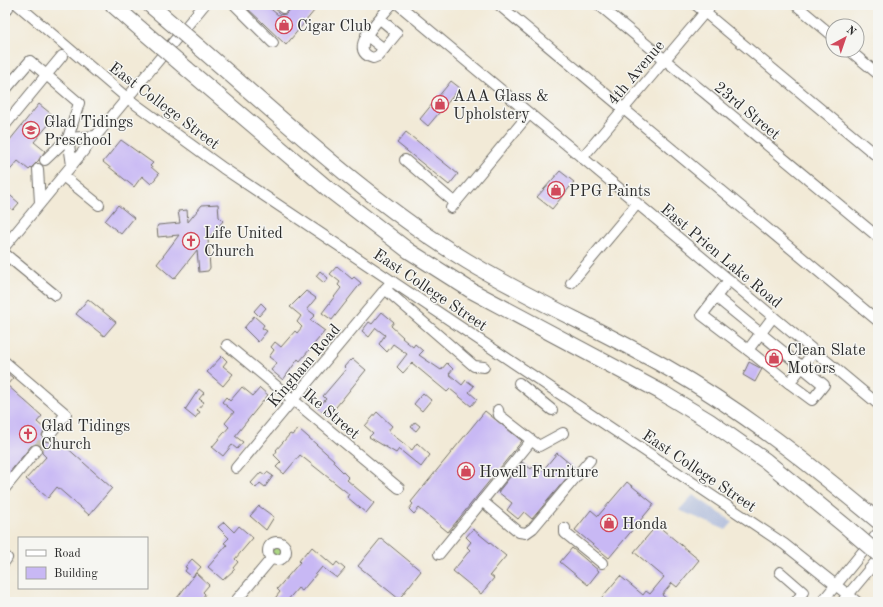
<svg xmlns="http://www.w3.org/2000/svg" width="883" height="607" viewBox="0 0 883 607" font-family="'Old Standard TT',serif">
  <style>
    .industrial { fill: #bac4de }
    .green { fill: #add884; stroke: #6c8258 }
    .building { fill: #c8b8f4 }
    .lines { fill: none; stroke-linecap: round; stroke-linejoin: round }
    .minor-tunnel { stroke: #cac4b5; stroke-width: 10; stroke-dasharray: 10 5; stroke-linecap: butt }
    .minor-casing { stroke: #716e67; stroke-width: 12 }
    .highway-casing { stroke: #716e67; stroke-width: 17 }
    .minor { stroke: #fff; stroke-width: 10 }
    .highway { stroke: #fff; stroke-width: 15 }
    .highway-bridge-casing { stroke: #716e67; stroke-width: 17; stroke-linecap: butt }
    .highway-bridge { stroke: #fff; stroke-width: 15 }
    .labels { text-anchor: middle; stroke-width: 3; stroke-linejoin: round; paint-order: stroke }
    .poi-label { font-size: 16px; fill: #2b2b2b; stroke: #f6f6f2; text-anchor: start }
    .street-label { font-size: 16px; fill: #2b2b2b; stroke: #f6f6f2 }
  </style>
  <rect width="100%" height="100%" fill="#f6f6f2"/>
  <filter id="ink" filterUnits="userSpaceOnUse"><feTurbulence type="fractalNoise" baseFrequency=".025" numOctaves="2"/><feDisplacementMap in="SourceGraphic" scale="8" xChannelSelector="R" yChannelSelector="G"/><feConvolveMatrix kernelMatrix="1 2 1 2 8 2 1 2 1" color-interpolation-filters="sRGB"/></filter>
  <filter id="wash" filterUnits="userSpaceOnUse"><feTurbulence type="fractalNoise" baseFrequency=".012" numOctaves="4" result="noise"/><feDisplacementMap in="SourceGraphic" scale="16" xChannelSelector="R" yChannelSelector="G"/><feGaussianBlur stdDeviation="0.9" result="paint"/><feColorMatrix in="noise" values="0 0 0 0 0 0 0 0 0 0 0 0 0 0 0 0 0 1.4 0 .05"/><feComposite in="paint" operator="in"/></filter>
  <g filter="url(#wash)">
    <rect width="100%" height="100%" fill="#f2ead7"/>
    <path class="industrial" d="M693,495L733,522L726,530L679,510Z"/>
    <circle class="green" cx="277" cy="551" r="5"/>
    <g id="blocks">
      <g class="building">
        <path d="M244,5H266L278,15L286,14L295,5H319L286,45Z"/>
        <path d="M451,81L460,88L428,126L420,119Z"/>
        <path d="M39,104L55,117L34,142L45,151L38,161L29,170L18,161L5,176V146Z"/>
        <path d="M406,132L458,174L449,185L397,143Z"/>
        <path d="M121,140L153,163L150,166L159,174L151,184L142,176L134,187L103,162Z"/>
        <path d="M560,171L574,182L552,209L537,197Z"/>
        <path d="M5,191L19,203L13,210L8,206L5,211Z"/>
        <path d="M218,204L219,217L223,221L208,239L210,268L208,271L199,272L197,250L174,279L157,264L179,235L158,237L157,227L158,225L180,223L178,211L187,210L188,222L202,205Z"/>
        <path d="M118,205L134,218L121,234L105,221Z"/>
        <path d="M337,266L352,279L354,277L361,283L332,320L322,313L341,288L338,285L340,282L330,274Z"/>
        <path d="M320,271L328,278L324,283L316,276Z"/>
        <path d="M306,291L316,298L307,309L315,315L310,320L325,331L300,361L298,359L283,380L271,370L277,363L269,357L274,350L271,347L275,342L281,347L295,331L297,333L302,327L297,322L301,316L290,307Z"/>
        <path d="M88,299L116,322L104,336L76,314Z"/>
        <path d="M261,303L266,308L259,316L254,311Z"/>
        <path d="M382,312L394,322L391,326L403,337L402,338L413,347L415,344L423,351L419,355L441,370L447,363L453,369L449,374L462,385L466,380L474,386L469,392L477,399L471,406L450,389L447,392L412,363L403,373L397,367L407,354L393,344L387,352L379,344L385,335L376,328L369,337L362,331L369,322L372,324Z"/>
        <path d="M254,316L264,325L262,328L267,331L258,342L244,328Z"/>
        <path d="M773,351L781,358L777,363L776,361L775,363L767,357Z"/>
        <path d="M222,356L227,361L223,366L233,374L223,386L207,372Z"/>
        <path d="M353,359L366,370L328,417L318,408L326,399L323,396L346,369L344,367L350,360L351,361Z"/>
        <path d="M749,362L762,369L755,382L743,375Z"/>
        <path d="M6,372L13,378L7,385L42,416L37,422L45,429L42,435L44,441L50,442L55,437L112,488L89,515L57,487L48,498L26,479L46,457L42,453V447L37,444L31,446L5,478Z"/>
        <path d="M242,387L253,396L260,388L268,395L235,436L243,442L237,449L232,445L223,456L212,447L229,427L225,423L234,412L222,402L226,397L230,401Z"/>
        <path d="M199,389L204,393L199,399L204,402L197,410L200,412L195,418L185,410Z"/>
        <path d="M423,393L431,400L422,411L414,404Z"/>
        <path d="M485,411L522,441L448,532L419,508L414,514L409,509L413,504L411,502Z"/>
        <path d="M377,412L392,426L388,431L412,450L417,443L430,455L421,467L399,449L396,453L369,437L373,433L365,426Z"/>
        <path d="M415,422L420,426L416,431L411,427Z"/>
        <path d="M299,429L334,460L333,462L349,478L347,480L374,503L366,513L347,497L349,494L300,455L284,474L276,467L281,462L274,455L277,451L276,450L290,434L292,435Z"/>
        <path d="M557,453L575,468L532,519L524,512L518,519L507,510L512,503L498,492L522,462L531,469L535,464L543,470Z"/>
        <path d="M261,472L265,475L267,472L273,476L265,487L260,483L256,488L251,483Z"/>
        <path d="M627,482L654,504L609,558L575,530L591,510L598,516Z"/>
        <path d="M259,506L274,517L266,530L250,516Z"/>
        <path d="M224,522L234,532L239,526L253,538L235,559L238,562L233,568L235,569L223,580L208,567L227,545L224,543L229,538L218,527Z"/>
        <path d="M657,525L699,560L677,587L672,583L662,595L667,599L664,602H598L620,576L643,595L646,591L650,594L664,577L634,552Z"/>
        <path d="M473,529L506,556L490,575L494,578L481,594L453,571L470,550L467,547L471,542L466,537Z"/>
        <path d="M381,538L421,571L399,599L358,566Z"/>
        <path d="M312,547L334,566L337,562L345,569L337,578L322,567L302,591L298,588L286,602H272L280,592L277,589L300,562L299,561L307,551L308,552Z"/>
        <path d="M572,548L599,571L588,585L560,562Z"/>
        <path d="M192,559L201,567L192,577L185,571L187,568L185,567Z"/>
        <path d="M196,573L209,585L203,592L205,594L202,599L206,602H174Z"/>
      </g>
    </g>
  </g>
  <g filter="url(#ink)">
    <use href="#blocks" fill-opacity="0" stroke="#716e67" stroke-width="1"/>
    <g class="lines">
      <path class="minor-tunnel" d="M36,450L48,436"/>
      <g class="minor-casing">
        <g id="minor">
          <path d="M18,5L127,98L223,168L784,544L857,602"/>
          <path d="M235,5L273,43"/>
          <path d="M279,5L283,8L285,5"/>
          <path d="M399,5L878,404"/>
          <path d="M499,5L878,321"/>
          <path d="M599,5L878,237"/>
          <path d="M696,5L878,157"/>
          <path d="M796,5L833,36"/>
          <path d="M5,11L8,8"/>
          <path d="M380,19L397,33L378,56L373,58C345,50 382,17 391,5"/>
          <path d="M366,35L384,49"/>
          <path d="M849,50L878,74"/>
          <path d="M5,90L30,61L79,103L68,138L72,165"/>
          <path d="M5,125L62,56"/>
          <path d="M582,158L711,5"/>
          <path d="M45,160L68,138L96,136"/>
          <path d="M405,160L455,203"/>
          <path d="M38,169L40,203"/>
          <path d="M63,176L99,205"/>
          <path d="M451,208L529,114"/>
          <path d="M5,246L204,5"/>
          <path d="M5,254L55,295"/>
          <path d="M729,280L702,315L748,350L773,317"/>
          <path d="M571,283L637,204"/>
          <path d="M385,289L474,366L484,367"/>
          <path d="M716,297L824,385L812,400L789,383"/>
          <path d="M227,345L399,488"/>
          <path d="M748,350L789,383L814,352"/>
          <path d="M5,362L66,414L48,436"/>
          <path d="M519,383L552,410"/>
          <path d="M498,410L499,415L539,446L563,433"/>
          <path d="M236,468L392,281"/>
          <path d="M5,488L36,450"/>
          <path d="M482,501L519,532L526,533L533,528L590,460"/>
          <path d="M565,528V533L602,563"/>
          <circle cx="277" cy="551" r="9"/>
          <path d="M439,554L531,441"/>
          <path d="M5,556L7,558L5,561"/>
          <path d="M780,572L803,592L796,602"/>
          <path d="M235,602L271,559"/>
          <path d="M822,602L878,533"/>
          <path d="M842,602L878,559"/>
        </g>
      </g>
      <g class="highway-casing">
        <g id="highway">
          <path d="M113,5L144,32"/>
          <path d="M150,5L163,16"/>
          <path d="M200,48C286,122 370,202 467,261C531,300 601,330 666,367C742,410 811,465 878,521"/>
          <path d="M187,69L327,188L409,251L472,291L661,392L709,421L766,461L850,530"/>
        </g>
      </g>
      <use href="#minor" class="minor"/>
      <use href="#highway" class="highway"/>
      <g class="highway-bridge-casing">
        <g id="highway-bridge">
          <path d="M163,16L200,48"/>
          <path d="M144,32L187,69"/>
          <path d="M850,530L878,554"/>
        </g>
      </g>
      <use href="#highway-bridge" class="highway-bridge"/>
    </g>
  </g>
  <defs>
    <g id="shop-ring" transform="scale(0.9)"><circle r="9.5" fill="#f6f6f2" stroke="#d1495b" stroke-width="1.5"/><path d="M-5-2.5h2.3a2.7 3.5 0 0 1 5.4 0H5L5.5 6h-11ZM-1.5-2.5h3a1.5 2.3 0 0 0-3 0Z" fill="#d1495b"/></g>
    <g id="school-ring" transform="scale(0.9)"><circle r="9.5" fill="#f6f6f2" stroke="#d1495b" stroke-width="1.5"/><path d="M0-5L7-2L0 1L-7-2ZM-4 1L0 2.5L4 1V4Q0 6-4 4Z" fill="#d1495b"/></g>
    <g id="church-ring" transform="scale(0.9)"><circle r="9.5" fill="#f6f6f2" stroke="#d1495b" stroke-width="1.5"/><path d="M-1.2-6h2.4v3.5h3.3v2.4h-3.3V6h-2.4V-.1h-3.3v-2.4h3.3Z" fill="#d1495b"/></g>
  </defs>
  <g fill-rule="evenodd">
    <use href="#shop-ring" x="284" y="25"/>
    <use href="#shop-ring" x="440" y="104"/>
    <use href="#school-ring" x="31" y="130"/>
    <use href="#shop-ring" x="556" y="190"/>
    <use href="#church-ring" x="191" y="241"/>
    <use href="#shop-ring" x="774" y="358"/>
    <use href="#church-ring" x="28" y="434"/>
    <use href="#shop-ring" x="466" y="471"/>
    <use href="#shop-ring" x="609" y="523"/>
  </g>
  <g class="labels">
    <g class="poi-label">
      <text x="297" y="31">Cigar Club</text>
      <text x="453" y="101">AAA Glass &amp;<tspan x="453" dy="18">Upholstery</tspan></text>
      <text x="44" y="127">Glad Tidings<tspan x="44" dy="18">Preschool</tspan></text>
      <text x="569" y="196">PPG Paints</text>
      <text x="204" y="238">Life United<tspan x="204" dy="18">Church</tspan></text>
      <text x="787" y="355">Clean Slate<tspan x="787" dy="18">Motors</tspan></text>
      <text x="41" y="431">Glad Tidings<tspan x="41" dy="18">Church</tspan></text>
      <text x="479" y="477">Howell Furniture</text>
      <text x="622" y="529">Honda</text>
    </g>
    <g class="street-label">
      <text transform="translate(635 72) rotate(-50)" y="6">4th Avenue</text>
      <text transform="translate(165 105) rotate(37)" y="6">East College Street</text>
      <text transform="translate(748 110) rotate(40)" y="6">23rd Street</text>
      <text transform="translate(722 255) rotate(40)" y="6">East Prien Lake Road</text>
      <text transform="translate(431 289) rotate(34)" y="6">East College Street</text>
      <text transform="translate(303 365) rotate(-50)" y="6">Kingham Road</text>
      <text transform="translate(332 413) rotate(40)" y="6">Ike Street</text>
      <text transform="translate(700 470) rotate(34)" y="6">East College Street</text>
    </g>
  </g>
  <rect width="883" height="607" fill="none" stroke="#f6f6f2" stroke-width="20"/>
  <rect x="18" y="537" width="130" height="52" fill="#f6f6f2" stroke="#a5a5a2"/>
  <rect x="26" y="550" width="20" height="6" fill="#ffffff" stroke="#a5a5a2"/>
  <text x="54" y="557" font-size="12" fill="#2b2b2b">Road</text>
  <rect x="26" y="567" width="20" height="12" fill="#c8b8f4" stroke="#a5a5a2"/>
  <text x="54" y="577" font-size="12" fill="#2b2b2b">Building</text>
  <g transform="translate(845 38) rotate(40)"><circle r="19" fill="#f6f6f2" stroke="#a5a5a2"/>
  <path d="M0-3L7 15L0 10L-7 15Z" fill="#d1495b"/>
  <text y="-6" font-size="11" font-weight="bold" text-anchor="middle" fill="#2b2b2b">N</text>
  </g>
</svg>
